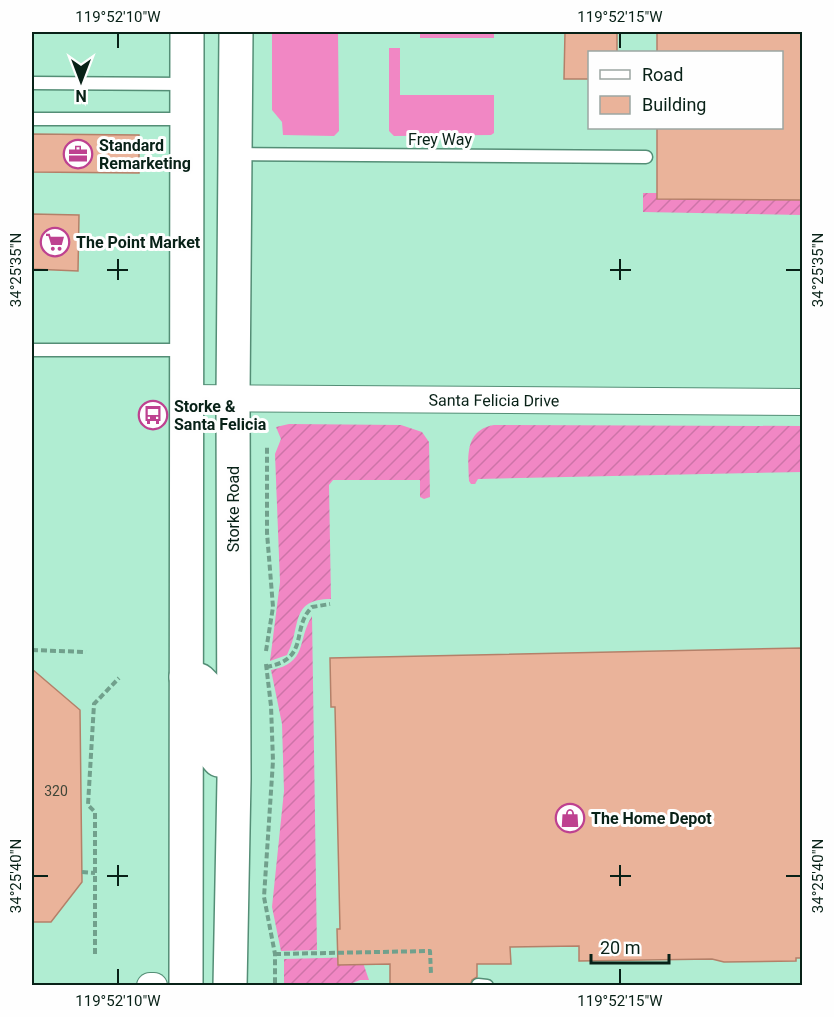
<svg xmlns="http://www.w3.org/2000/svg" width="834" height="1017" viewBox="0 0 834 1017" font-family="Roboto,sans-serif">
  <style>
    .grass { fill: #f187c4 }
    .garden { fill: url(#garden-furrows) }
    .building { fill: #eab39a; stroke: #b48069; stroke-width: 1.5 }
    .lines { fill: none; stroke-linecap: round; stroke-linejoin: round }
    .service-casing { stroke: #548e76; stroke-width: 15 }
    .minor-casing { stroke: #548e76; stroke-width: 28 }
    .secondary-casing { stroke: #548e76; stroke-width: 36 }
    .path { stroke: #71a08c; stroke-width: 4; stroke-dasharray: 6 3; stroke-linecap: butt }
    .service { stroke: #fff; stroke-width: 12 }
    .minor { stroke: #fff; stroke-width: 26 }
    .secondary { stroke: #fff; stroke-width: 33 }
    .ticks { fill: none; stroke: #082117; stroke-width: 2 }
    .labels { text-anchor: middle; stroke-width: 6; stroke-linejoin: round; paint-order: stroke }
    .number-label { font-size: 14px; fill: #404638 }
    .street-label { font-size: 16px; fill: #082117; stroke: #fefefe }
    .poi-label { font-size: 16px; font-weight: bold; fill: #082117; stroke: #fefefe; text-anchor: start }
    .neatline { fill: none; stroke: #082117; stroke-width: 2 }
    .ticks-label { font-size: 15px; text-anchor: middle; fill: #082117 }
  </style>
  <defs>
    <pattern id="garden-furrows" width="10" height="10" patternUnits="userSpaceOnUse" patternTransform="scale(1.5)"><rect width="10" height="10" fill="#f187c4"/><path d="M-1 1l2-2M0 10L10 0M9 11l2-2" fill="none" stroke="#cd74a8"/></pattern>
  </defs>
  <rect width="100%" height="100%" fill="#b0edd2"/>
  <g class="grass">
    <path d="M272,32H338L339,131L334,136L283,135L282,122L272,110Z"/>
    <rect x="420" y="32" width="74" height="6"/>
    <path d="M389,48H400V95H494V133L491,135L394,136L389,131Z"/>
  </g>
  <g class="garden">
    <path d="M643,193H657V199L802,200V215L643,212Z"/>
    <path d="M289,424L401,425L422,432L429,442L430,497L424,499L420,497V480H333L329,485L331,599C289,599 302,627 287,655L270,661L280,582L275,454L281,439L276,427Z"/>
    <path d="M494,425L802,426V472L478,479L475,484H471L469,481C468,458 464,430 494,425Z"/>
    <path d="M312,616L317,950L281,951L272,907L284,791L282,724L271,670C308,663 297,640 312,616Z"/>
    <path d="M361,957L369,980H360L348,985H284V959Z"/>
  </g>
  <g class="building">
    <path d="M565,32H617V52H590V79H564Z"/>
    <path d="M657,32H802V200L657,199V128H782V52H657Z"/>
    <path d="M32,134L139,135V173L32,172Z"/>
    <path d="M32,214L79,215L78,271L32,269Z"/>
    <path d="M802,648V958H796V961L724,962L712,959L579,961V946L510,947L511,964H477V977L472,980L470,986H390V964L338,965L337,929H340L335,707H331L330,658Z"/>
    <path d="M32,669L80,710L82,882L51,922H32Z"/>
  </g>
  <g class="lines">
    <g class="service-casing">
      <g id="service">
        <path d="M32,83L185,84"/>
        <path d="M32,119H185"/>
        <path d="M236,154L646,157"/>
        <path d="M32,350H185"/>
        <path d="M478,985L487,986"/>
      </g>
    </g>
    <g class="minor-casing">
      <g id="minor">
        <path id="s1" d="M186,398L802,402"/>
        <path d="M150,986H154"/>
      </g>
    </g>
    <g class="secondary-casing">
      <g id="secondary">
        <path d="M186,677L199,680L209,690L213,753L219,760"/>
        <path d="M186,986L187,32"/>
        <path d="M230,986L234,779L233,397L236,32"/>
      </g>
    </g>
    <g class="path">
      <path d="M32,650L86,652"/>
      <path d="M266,651L273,607L267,533V446"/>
      <path d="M266,664L271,706L273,761L264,897L275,954V986"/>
      <path d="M266,667C311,659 290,629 312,607L330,604"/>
      <path d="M82,872L95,873"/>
      <path d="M95,954V812L88,805L94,704L119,678"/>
      <path d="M275,954L430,951L431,974"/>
    </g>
    <use href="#service" class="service"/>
    <use href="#minor" class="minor"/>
    <use href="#secondary" class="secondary"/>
  </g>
  <path class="ticks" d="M118,33V48M620,33V48M118,259V280M620,259V280M33,270H48M107,270H128M610,270H631M786,270H801M118,865V886M620,865V886M33,876H48M107,876H128M610,876H631M786,876H801M118,969V984M620,969V984"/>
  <defs>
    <g id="office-ring" transform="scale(1.5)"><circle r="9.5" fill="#fefefe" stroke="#be4190" stroke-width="1.5"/><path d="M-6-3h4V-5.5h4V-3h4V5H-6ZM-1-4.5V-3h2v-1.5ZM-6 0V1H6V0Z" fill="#be4190"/></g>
    <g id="supermarket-ring" transform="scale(1.5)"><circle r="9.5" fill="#fefefe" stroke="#be4190" stroke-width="1.5"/><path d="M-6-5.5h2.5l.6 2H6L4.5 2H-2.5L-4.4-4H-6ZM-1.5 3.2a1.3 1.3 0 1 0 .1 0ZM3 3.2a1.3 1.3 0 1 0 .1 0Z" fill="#be4190"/></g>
    <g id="bus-ring" transform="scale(1.5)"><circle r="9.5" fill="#fefefe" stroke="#be4190" stroke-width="1.5"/><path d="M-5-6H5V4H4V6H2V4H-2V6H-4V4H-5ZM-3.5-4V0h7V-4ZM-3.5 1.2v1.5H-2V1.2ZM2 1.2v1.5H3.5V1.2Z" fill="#be4190"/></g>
    <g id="shop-ring" transform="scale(1.5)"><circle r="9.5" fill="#fefefe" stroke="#be4190" stroke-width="1.5"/><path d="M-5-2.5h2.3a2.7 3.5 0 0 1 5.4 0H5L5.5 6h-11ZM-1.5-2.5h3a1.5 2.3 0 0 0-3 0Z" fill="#be4190"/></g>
  </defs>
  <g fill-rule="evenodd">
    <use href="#office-ring" x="78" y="154"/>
    <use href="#supermarket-ring" x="55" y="242"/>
    <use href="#bus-ring" x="153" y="415"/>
    <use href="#shop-ring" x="570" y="818"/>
  </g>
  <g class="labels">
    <g class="number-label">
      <text x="56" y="796">320</text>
    </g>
    <g class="street-label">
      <text x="440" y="145">Frey Way</text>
      <text dy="6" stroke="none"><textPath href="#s1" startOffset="308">Santa Felicia Drive</textPath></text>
      <text transform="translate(233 509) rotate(-90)" y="6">Storke Road</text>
    </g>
    <g class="poi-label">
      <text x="99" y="151">Standard<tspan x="99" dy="18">Remarketing</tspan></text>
      <text x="76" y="248">The Point Market</text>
      <text x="174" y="412">Storke &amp;<tspan x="174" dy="18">Santa Felicia</tspan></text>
      <text x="591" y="824">The Home Depot</text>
    </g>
  </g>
  <rect width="834" height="1017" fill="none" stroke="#fefefe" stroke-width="66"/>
  <rect x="588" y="51" width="195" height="78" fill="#fefefe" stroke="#9ca6a2" stroke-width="1.5"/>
  <rect x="600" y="70" width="30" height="9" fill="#ffffff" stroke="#9ca6a2" stroke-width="1.5"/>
  <text x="642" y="81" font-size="18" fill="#082117">Road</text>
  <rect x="600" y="96" width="30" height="18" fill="#eab39a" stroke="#9ca6a2" stroke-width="1.5"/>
  <text x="642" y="111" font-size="18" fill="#082117">Building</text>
  <g transform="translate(81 81) rotate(180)" stroke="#fefefe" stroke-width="4.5" paint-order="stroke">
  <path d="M0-4.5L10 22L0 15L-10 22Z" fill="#082117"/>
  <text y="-9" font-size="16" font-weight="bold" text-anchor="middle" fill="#082117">N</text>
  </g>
  <path d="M591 954v9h78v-9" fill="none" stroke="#082117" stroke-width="3"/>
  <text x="600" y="954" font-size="18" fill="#082117" stroke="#fefefe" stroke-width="4.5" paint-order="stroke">20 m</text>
  <rect x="33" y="33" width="768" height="951" class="neatline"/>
  <g class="ticks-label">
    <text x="118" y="22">119°52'10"W</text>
    <text x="620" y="22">119°52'15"W</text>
    <text transform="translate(818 270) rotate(-90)" y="5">34°25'35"N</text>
    <text transform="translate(16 270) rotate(-90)" y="5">34°25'35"N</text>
    <text transform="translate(818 876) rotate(-90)" y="5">34°25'40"N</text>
    <text transform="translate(16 876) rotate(-90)" y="5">34°25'40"N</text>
    <text x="118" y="1006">119°52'10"W</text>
    <text x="620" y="1006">119°52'15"W</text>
  </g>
</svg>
